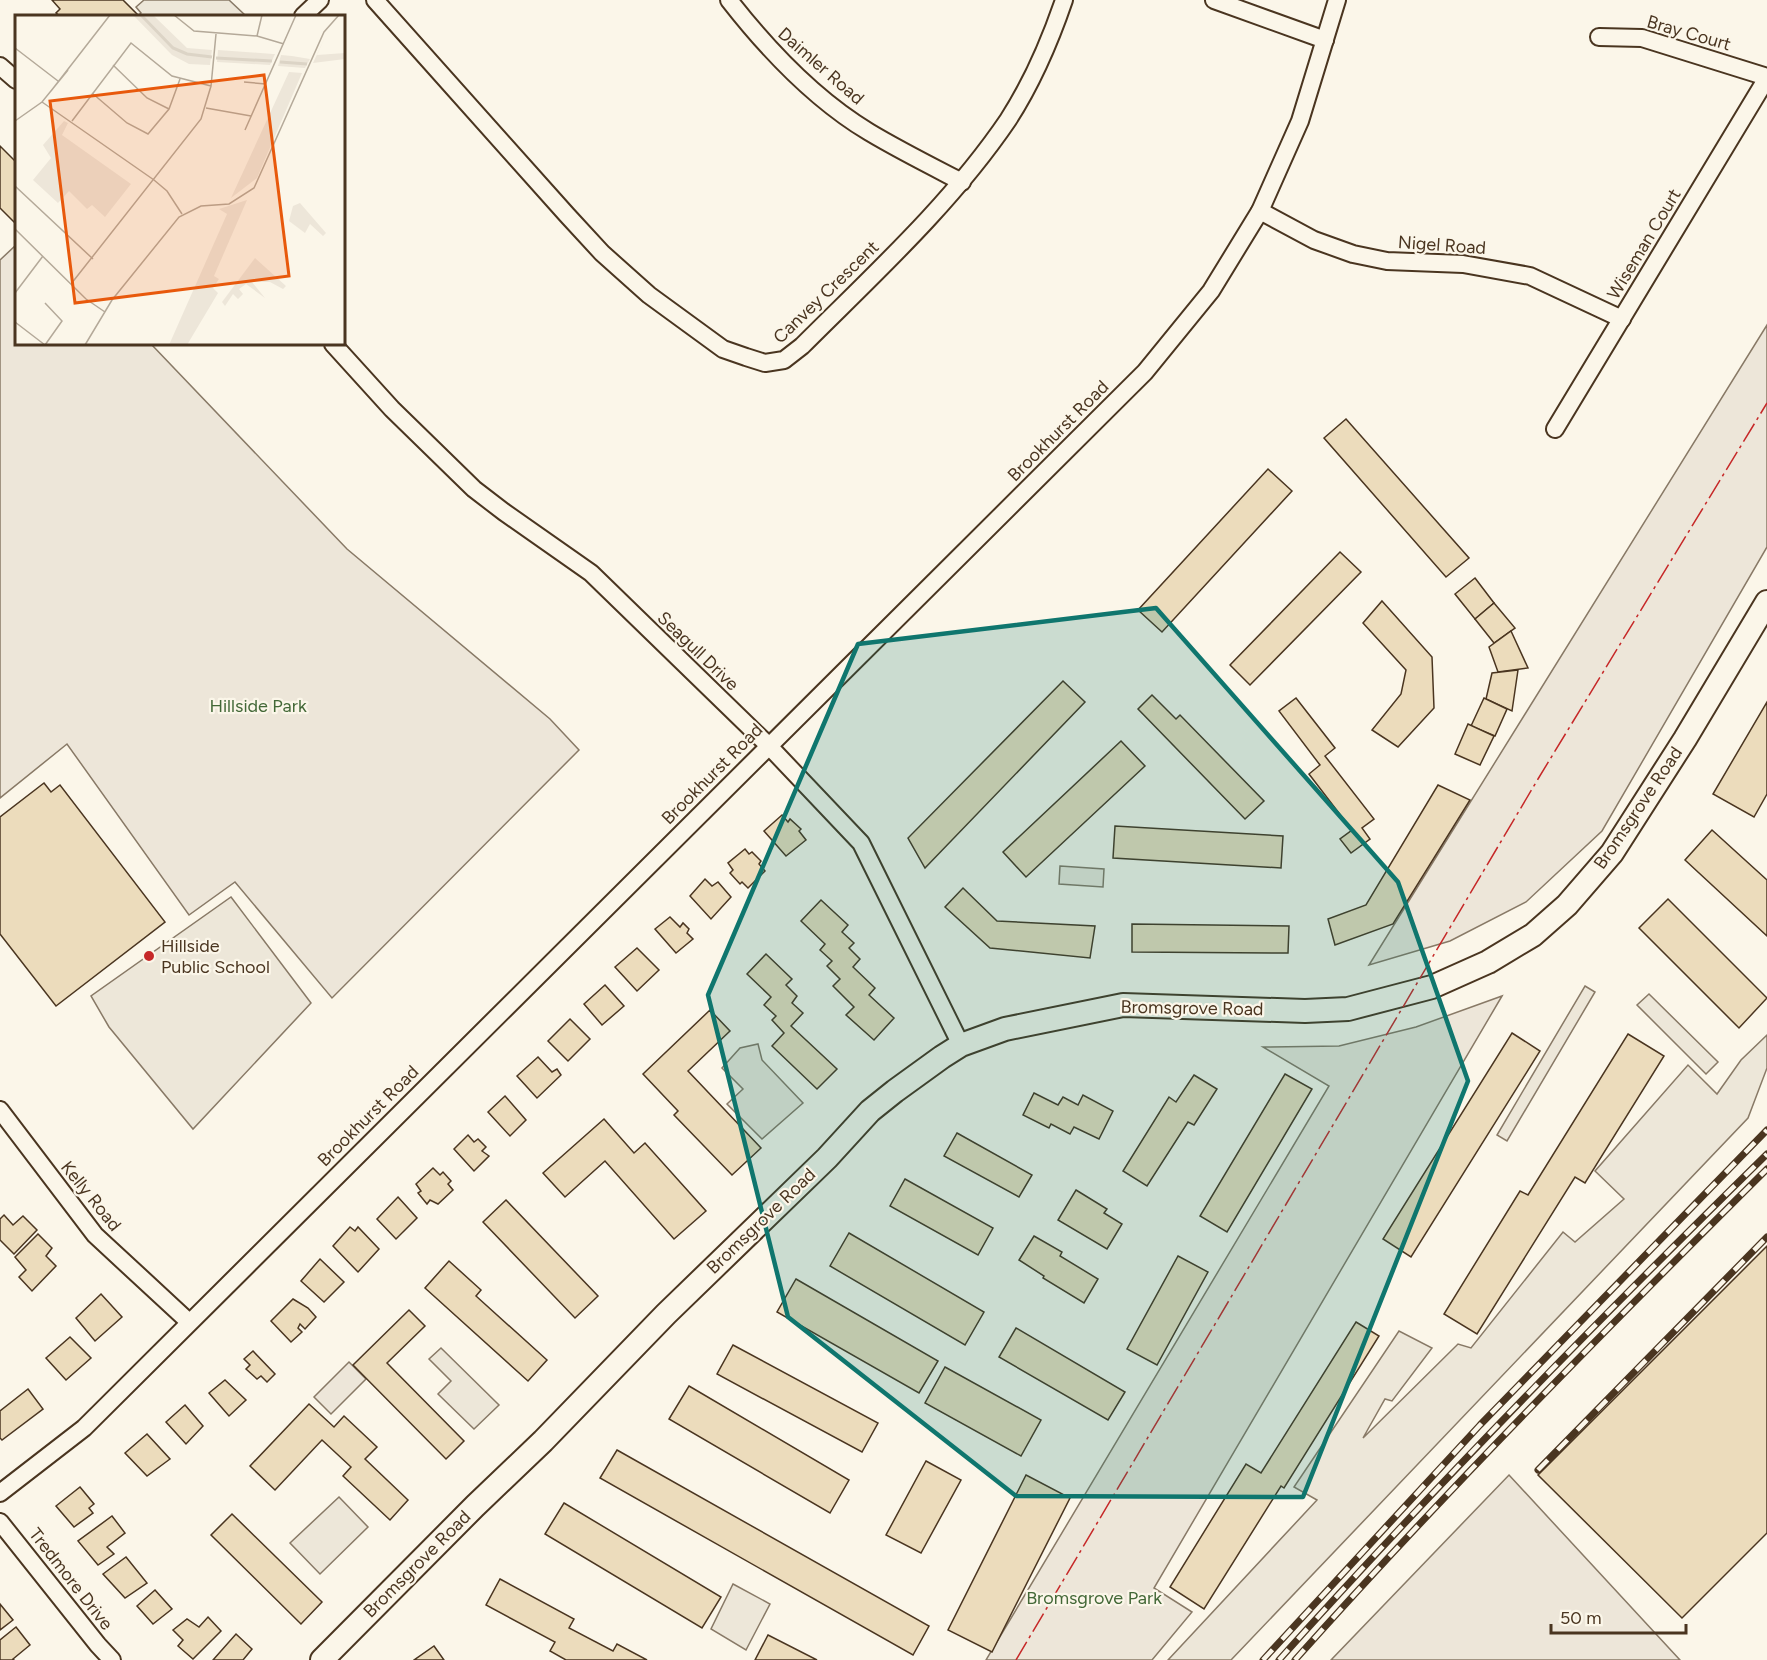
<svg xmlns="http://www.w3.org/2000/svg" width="1767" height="1660" viewBox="0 0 1767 1660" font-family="Figtree,sans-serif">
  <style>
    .green { fill: #ede6d9; stroke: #887966; stroke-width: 1.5 }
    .parking { fill: #ede7d9; stroke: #887966; stroke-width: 1.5 }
    .building { fill: #ecdcbc; stroke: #4a3520; stroke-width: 1.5 }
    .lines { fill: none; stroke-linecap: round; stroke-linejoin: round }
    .street-casing { stroke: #4a3520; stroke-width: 20 }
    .secondary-casing { stroke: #4a3520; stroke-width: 26 }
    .street { stroke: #fbf6e9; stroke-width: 16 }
    .secondary { stroke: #fbf6e9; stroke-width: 22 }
    .rail-casing { stroke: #4a3520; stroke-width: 7 }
    .rail { stroke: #fbf6e9; stroke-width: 4.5; stroke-dasharray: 14; stroke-linecap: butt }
    .power { stroke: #c62828; stroke-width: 1.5; stroke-dasharray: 21 4.5 3 4.5; stroke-linecap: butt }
    .marked { fill: #0f766e; fill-opacity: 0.2; stroke: #0f766e; stroke-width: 4.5; stroke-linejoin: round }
    .poi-dot { fill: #c62828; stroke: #fbf6e9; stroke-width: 2 }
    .labels { text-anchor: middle; stroke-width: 4.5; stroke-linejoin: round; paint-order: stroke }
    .street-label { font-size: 18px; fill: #4a3520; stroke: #fbf6e9 }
    .park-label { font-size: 18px; fill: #436837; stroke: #fbf6e9 }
    .poi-label { font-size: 18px; fill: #4a3520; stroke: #fbf6e9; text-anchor: start }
    .inset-river { fill: none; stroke: #dcd4c6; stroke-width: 3 }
    .inset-road { fill: none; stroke: #b4a999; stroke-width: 1.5 }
    .view { fill: #e8590c; fill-opacity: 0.15; stroke: #e8590c; stroke-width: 3 }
    .inset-edge { fill: none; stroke: #4a3520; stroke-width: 3 }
  </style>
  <rect width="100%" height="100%" fill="#fbf6e9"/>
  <g class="green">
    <path d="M16,245V344H151L347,549L550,719L579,750L332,998L235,882L189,915L67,744L0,798V260Z"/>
    <path d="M1767,325V547L1602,831L1526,902L1450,941L1369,965Z"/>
    <path d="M1502,996L1154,1588L1192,1612L1152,1660H986L1329,1086L1263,1047L1339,1046L1416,1027Z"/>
    <path d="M349,1362L366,1379L331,1414L314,1397Z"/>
    <path d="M1509,1475L1680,1660H1331Z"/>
  </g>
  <g class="parking">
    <path d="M144,0H229L246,16H138L141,13L136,7Z"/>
    <path d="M1060,866L1104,869L1103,887L1059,884Z"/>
    <path d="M231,897L311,1003L193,1129L109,1027L91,996Z"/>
    <path d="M1585,986L1595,992L1507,1141L1497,1135Z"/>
    <path d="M1649,994L1718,1062L1706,1074L1637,1005Z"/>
    <path d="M1767,1035V1068L1748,1118L1231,1660H1168L1317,1500L1294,1487L1399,1331L1432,1348L1392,1401L1385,1399L1363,1438L1458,1344L1471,1348L1563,1232L1575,1242L1624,1199L1595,1171L1688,1065L1717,1094L1741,1060Z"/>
    <path d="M758,1044L762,1060L803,1103L762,1139L727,1104L743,1089L722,1068L740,1048Z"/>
    <path d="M441,1348L499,1405L474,1429L438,1394L451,1381L429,1359Z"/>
    <path d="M339,1497L368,1527L320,1574L290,1543Z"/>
    <path d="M733,1584L770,1604L746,1650L711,1629Z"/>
  </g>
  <g class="building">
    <path d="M52,0H123L137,14L135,16H60L56,13L60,9Z"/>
    <path d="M0,146L16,162L15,223L0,208Z"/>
    <path d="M1346,419L1469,558L1446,577L1324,438Z"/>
    <path d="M1268,469L1292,491L1162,632L1138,610Z"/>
    <path d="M1340,552L1361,572L1250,685L1230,665Z"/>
    <path d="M1475,578L1494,603L1475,619L1455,594Z"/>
    <path d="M1382,601L1432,657L1434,708L1398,747L1372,730L1401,694L1406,670L1363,623Z"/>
    <path d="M1494,603L1515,628L1494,643L1475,619Z"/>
    <path d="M1511,631L1528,668L1498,672L1489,647Z"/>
    <path d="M1518,670L1512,711L1486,699L1492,673Z"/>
    <path d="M1063,681L1085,702L925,868L908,838Z"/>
    <path d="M1152,695L1176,719L1180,715L1264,801L1245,819L1138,709Z"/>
    <path d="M1296,698L1335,748L1325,756L1374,819L1362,828L1370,839L1351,853L1340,839L1352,830L1309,774L1320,765L1279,711Z"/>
    <path d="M1484,698L1507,709L1495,736L1471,726Z"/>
    <path d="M1767,702V794L1754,817L1713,794Z"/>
    <path d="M1468,724L1494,736L1480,765L1455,754Z"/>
    <path d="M1121,741L1145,766L1026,877L1003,852Z"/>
    <path d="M44,783L51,792L60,785L165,922L56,1006L0,934V817Z"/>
    <path d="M1438,785L1470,800L1393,924L1335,945L1328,919L1366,905Z"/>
    <path d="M782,815L788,822L790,819L801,829L799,831L806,840L786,856L764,831Z"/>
    <path d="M1115,826L1283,836L1281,868L1113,858Z"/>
    <path d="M1712,830L1767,880V936L1685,860Z"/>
    <path d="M745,849L749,854L752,852L761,861L759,864L765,871L748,888L742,882L740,884L730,873L733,870L728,863Z"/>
    <path d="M705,879L712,886L718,882L731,897L711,919L690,896Z"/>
    <path d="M963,888L997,921L1095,926L1090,958L990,948L945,907Z"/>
    <path d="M1668,899L1767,998L1739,1028L1639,928Z"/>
    <path d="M821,900L848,925L842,932L854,943L849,948L860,959L853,967L875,988L869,995L894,1018L874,1040L846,1015L854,1007L833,986L840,979L827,966L832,961L820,950L825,944L801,921Z"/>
    <path d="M670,917L680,927L683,923L689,929L687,933L693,939L676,953L655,929Z"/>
    <path d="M1132,924L1289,926L1288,953L1132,952Z"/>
    <path d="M637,948L659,970L637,991L615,967Z"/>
    <path d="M766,954L792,979L786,985L797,996L792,1003L803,1013L791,1026L837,1069L817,1089L772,1046L784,1033L772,1020L776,1016L764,1005L771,997L747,974Z"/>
    <path d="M605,985L624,1006L602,1025L584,1004Z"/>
    <path d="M710,1010L730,1031L688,1071L761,1148L732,1175L674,1115L678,1111L643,1074Z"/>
    <path d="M570,1019L590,1039L568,1061L548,1041Z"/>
    <path d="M1512,1033L1540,1051L1411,1257L1383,1239Z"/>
    <path d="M1628,1034L1664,1056L1585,1183L1575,1177L1477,1334L1444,1314L1520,1191L1528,1195Z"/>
    <path d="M538,1057L552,1072L557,1069L561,1075L537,1098L517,1076Z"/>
    <path d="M1285,1074L1312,1089L1227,1232L1200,1216Z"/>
    <path d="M1194,1075L1217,1089L1194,1125L1188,1122L1147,1186L1123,1171L1169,1097L1176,1102Z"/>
    <path d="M1034,1093L1058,1105L1063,1097L1078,1105L1083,1095L1113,1111L1099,1139L1074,1127L1070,1134L1051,1124L1049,1128L1023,1115Z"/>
    <path d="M505,1096L526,1120L510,1136L488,1112Z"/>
    <path d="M604,1119L634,1153L645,1143L706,1211L674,1239L605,1161L565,1197L543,1173Z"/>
    <path d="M957,1133L1032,1175L1019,1197L944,1156Z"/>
    <path d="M468,1135L474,1142L478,1139L486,1147L482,1151L489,1156L474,1171L454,1149Z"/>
    <path d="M433,1168L440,1175L443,1172L451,1181L448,1184L453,1190L438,1204L430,1200L427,1204L418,1193L421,1191L416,1184Z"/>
    <path d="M905,1179L993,1228L978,1255L890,1206Z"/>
    <path d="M1076,1190L1107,1209L1104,1213L1122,1224L1107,1249L1058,1220Z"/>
    <path d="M398,1197L417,1218L396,1239L377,1219Z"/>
    <path d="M506,1200L598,1296L575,1318L483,1222Z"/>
    <path d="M4,1215L13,1225L23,1216L37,1230L14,1254L0,1240V1219Z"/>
    <path d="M350,1227L355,1231L358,1227L379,1249L358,1272L333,1246Z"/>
    <path d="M849,1233L984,1312L965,1345L830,1266Z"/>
    <path d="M38,1234L52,1248L46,1256L56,1266L32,1291L19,1277L26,1270L15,1257Z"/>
    <path d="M1034,1236L1062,1252L1060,1256L1098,1279L1084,1303L1043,1278L1044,1276L1019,1260Z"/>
    <path d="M1767,1246V1533L1682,1618L1538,1475Z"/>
    <path d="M1178,1256L1208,1272L1157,1365L1127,1349Z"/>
    <path d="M320,1259L344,1282L324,1302L301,1281Z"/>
    <path d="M449,1261L481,1290L476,1296L547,1360L528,1381L425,1288Z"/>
    <path d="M796,1279L938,1361L919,1393L777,1312Z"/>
    <path d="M101,1294L122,1317L95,1341L76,1318Z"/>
    <path d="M293,1299L308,1308L316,1317L305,1329L300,1324L298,1328L302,1332L291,1342L271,1321Z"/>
    <path d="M409,1310L425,1326L387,1363L464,1441L446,1459L353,1365Z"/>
    <path d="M1356,1322L1379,1336L1284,1488L1281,1486L1204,1609L1170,1587L1246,1464L1261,1473Z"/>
    <path d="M1016,1328L1125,1392L1108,1420L999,1357Z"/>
    <path d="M70,1337L91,1358L66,1380L46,1358Z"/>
    <path d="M733,1345L878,1423L862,1452L717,1374Z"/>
    <path d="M253,1351L275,1374L267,1382L261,1376L257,1379L246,1369L250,1365L244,1359Z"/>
    <path d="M945,1367L1041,1420L1021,1456L925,1403Z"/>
    <path d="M225,1380L246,1400L229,1416L209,1393Z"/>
    <path d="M689,1386L849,1480L830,1513L669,1419Z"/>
    <path d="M28,1389L43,1409L2,1440L0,1438V1411Z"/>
    <path d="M309,1404L334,1427L344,1416L377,1447L365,1459L408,1500L390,1520L343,1476L351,1467L322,1440L275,1490L250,1466Z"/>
    <path d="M185,1405L203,1426L186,1444L166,1422Z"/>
    <path d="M147,1434L170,1459L147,1476L125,1453Z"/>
    <path d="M617,1450L929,1626L913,1655L600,1478Z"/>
    <path d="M926,1461L961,1480L921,1553L886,1535Z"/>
    <path d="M1026,1475L1070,1498L992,1652L948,1630Z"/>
    <path d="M80,1487L94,1504L89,1508L93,1513L74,1527L56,1506Z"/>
    <path d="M564,1503L721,1597L702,1628L545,1534Z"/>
    <path d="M232,1514L322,1602L301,1624L211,1535Z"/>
    <path d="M112,1516L125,1533L107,1547L114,1554L98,1565L78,1541Z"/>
    <path d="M126,1557L147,1583L125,1598L103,1574Z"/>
    <path d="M500,1579L574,1619L569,1628L613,1651L617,1644L647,1660H566L550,1651L555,1642L486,1605Z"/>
    <path d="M155,1590L172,1609L153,1624L137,1606Z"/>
    <path d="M0,1604L13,1620L0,1630Z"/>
    <path d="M208,1617L221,1631L193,1659L178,1646L183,1640L173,1630L187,1619L199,1627Z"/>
    <path d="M16,1627L30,1645L13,1659L14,1660H0V1640Z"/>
    <path d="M236,1634L252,1649L243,1660H213Z"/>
    <path d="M768,1635L817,1660H755Z"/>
    <path d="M434,1646L444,1660H414Z"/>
  </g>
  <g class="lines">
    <g class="street-casing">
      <g id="street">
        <path d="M375,0L567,215L602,253L649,295L723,349L746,357L765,363L784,360L802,346C874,274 951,204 1008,120C1032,83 1050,41 1064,0"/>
        <path d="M729,0C768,50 814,99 869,132C899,150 931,166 962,182"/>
        <path d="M1214,0L1325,40"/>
        <path d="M303,16L320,0"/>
        <path d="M1599,37L1642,38L1767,77"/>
        <path d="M0,66L16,80"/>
        <path d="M1260,211L1314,240L1353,254L1387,261L1463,264L1530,276L1622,319"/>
        <path d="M333,344L392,409L474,489L504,512L591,573L768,745L861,843L961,1045"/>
        <path d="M1555,429L1767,78"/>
        <path d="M0,1110L95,1235L189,1322"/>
        <path d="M0,1493L84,1428L1145,372L1211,291L1260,211L1300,121L1337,0"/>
        <path d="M0,1522L98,1645L112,1660"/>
      </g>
    </g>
    <g class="secondary-casing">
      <path id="secondary" d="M322,1660L475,1506L543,1441L666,1314L827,1158L870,1111L895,1091L942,1057L961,1045L1005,1029L1123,1005L1305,1011L1348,1009L1432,987L1488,962L1533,935L1567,905L1612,853L1685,739L1767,602"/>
    </g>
    <use href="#street" class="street"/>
    <use href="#secondary" class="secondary"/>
    <g class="rail-casing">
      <g id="rail">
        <path d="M1538,1470L1767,1237"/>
        <path d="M1263,1660L1480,1425L1767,1130"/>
        <path d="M1279,1660C1436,1485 1600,1318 1767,1154"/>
        <path d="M1295,1660C1446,1491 1606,1329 1767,1169"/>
      </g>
    </g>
    <use href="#rail" class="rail"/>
    <path class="power" d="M1016,1660L1538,779L1767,403"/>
  </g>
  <path class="marked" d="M1156,608L1398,882L1468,1081L1303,1497L1016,1496L788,1317L708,995L858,644Z"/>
  <circle class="poi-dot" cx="149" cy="956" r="6"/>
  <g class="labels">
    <g class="street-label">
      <text transform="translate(1689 33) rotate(16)" y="6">Bray Court</text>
      <text transform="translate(821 66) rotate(41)" y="6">Daimler Road</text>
      <text transform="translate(1644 244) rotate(-59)" y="6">Wiseman Court</text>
      <text transform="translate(1442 245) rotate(4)" y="6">Nigel Road</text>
      <text transform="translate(826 292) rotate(-44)" y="6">Canvey Crescent</text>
      <text transform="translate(1058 431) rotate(-45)" y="6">Brookhurst Road</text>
      <text transform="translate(698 651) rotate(44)" y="6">Seagull Drive</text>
      <text transform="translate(712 774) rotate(-45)" y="6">Brookhurst Road</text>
      <text transform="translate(1638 808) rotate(-56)" y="6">Bromsgrove Road</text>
      <text transform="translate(1192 1008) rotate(1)" y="6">Bromsgrove Road</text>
      <text transform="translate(368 1116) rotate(-45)" y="6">Brookhurst Road</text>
      <text transform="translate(91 1196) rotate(51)" y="6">Kelly Road</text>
      <text transform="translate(761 1221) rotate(-44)" y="6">Bromsgrove Road</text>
      <text transform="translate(417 1564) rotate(-45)" y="6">Bromsgrove Road</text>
      <text transform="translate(71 1579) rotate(52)" y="6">Tredmore Drive</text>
    </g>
    <g class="park-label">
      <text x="258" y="712">Hillside Park</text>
      <text x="1094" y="1604">Bromsgrove Park</text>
    </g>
    <g class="poi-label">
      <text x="161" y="952">Hillside<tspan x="161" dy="21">Public School</tspan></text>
    </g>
  </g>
  <g transform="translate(15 15)">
    <rect width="330" height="330" fill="#fbf6e9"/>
    <path d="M118,0H138L172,33L197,35L195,50L174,49L157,40ZM311,20L302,40L330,38V44L298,48ZM203,35L258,39H260L255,50L202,47ZM266,40L277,41L295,44L290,53L263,51ZM274,57L287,58L242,163L216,183ZM49,106L53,108L47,120L116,169L90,202L77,190L72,194L54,176L43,188L18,165L36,143L28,130ZM232,185L199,261L204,264L198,273L203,278L172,330H154L212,199L204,194ZM285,188L311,218L308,221L295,209L290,218L274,206L278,191ZM240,243L271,271L268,274L255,267H237L250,283L231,269L224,274L228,279L223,284L218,279L210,291L207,287Z" fill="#ede6d9"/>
    <path class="inset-river" d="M126,0L158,33L172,39L197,42M201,43L257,46M265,47L292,49"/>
    <path class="inset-road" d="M159,0L179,16L242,21L269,29M242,21L247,0M0,33L43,66M98,50L132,83L154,94M229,67L251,69M36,76L95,0M77,78L112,108L133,119L154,94L165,64M27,87L139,165L152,176L167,199M191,93L236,101M0,106L27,87L53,55M57,106L116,28L157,61L196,71M230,115L281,0M0,171L78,244M0,214L71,284L90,297M56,269L186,104L196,71L201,19M0,278L28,241M0,307L30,330M30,330L47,306L30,288M70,330L97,285L164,202L186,191L214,189L239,173L309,17L324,0"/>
    <path class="view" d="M249,60L274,261L60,288L35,86Z"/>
    <rect width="330" height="330" class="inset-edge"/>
  </g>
  <path d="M1551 1624v9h135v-9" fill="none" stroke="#4a3520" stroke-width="3"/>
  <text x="1560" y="1624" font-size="18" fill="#4a3520" stroke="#fbf6e9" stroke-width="4.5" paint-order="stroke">50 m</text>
</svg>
